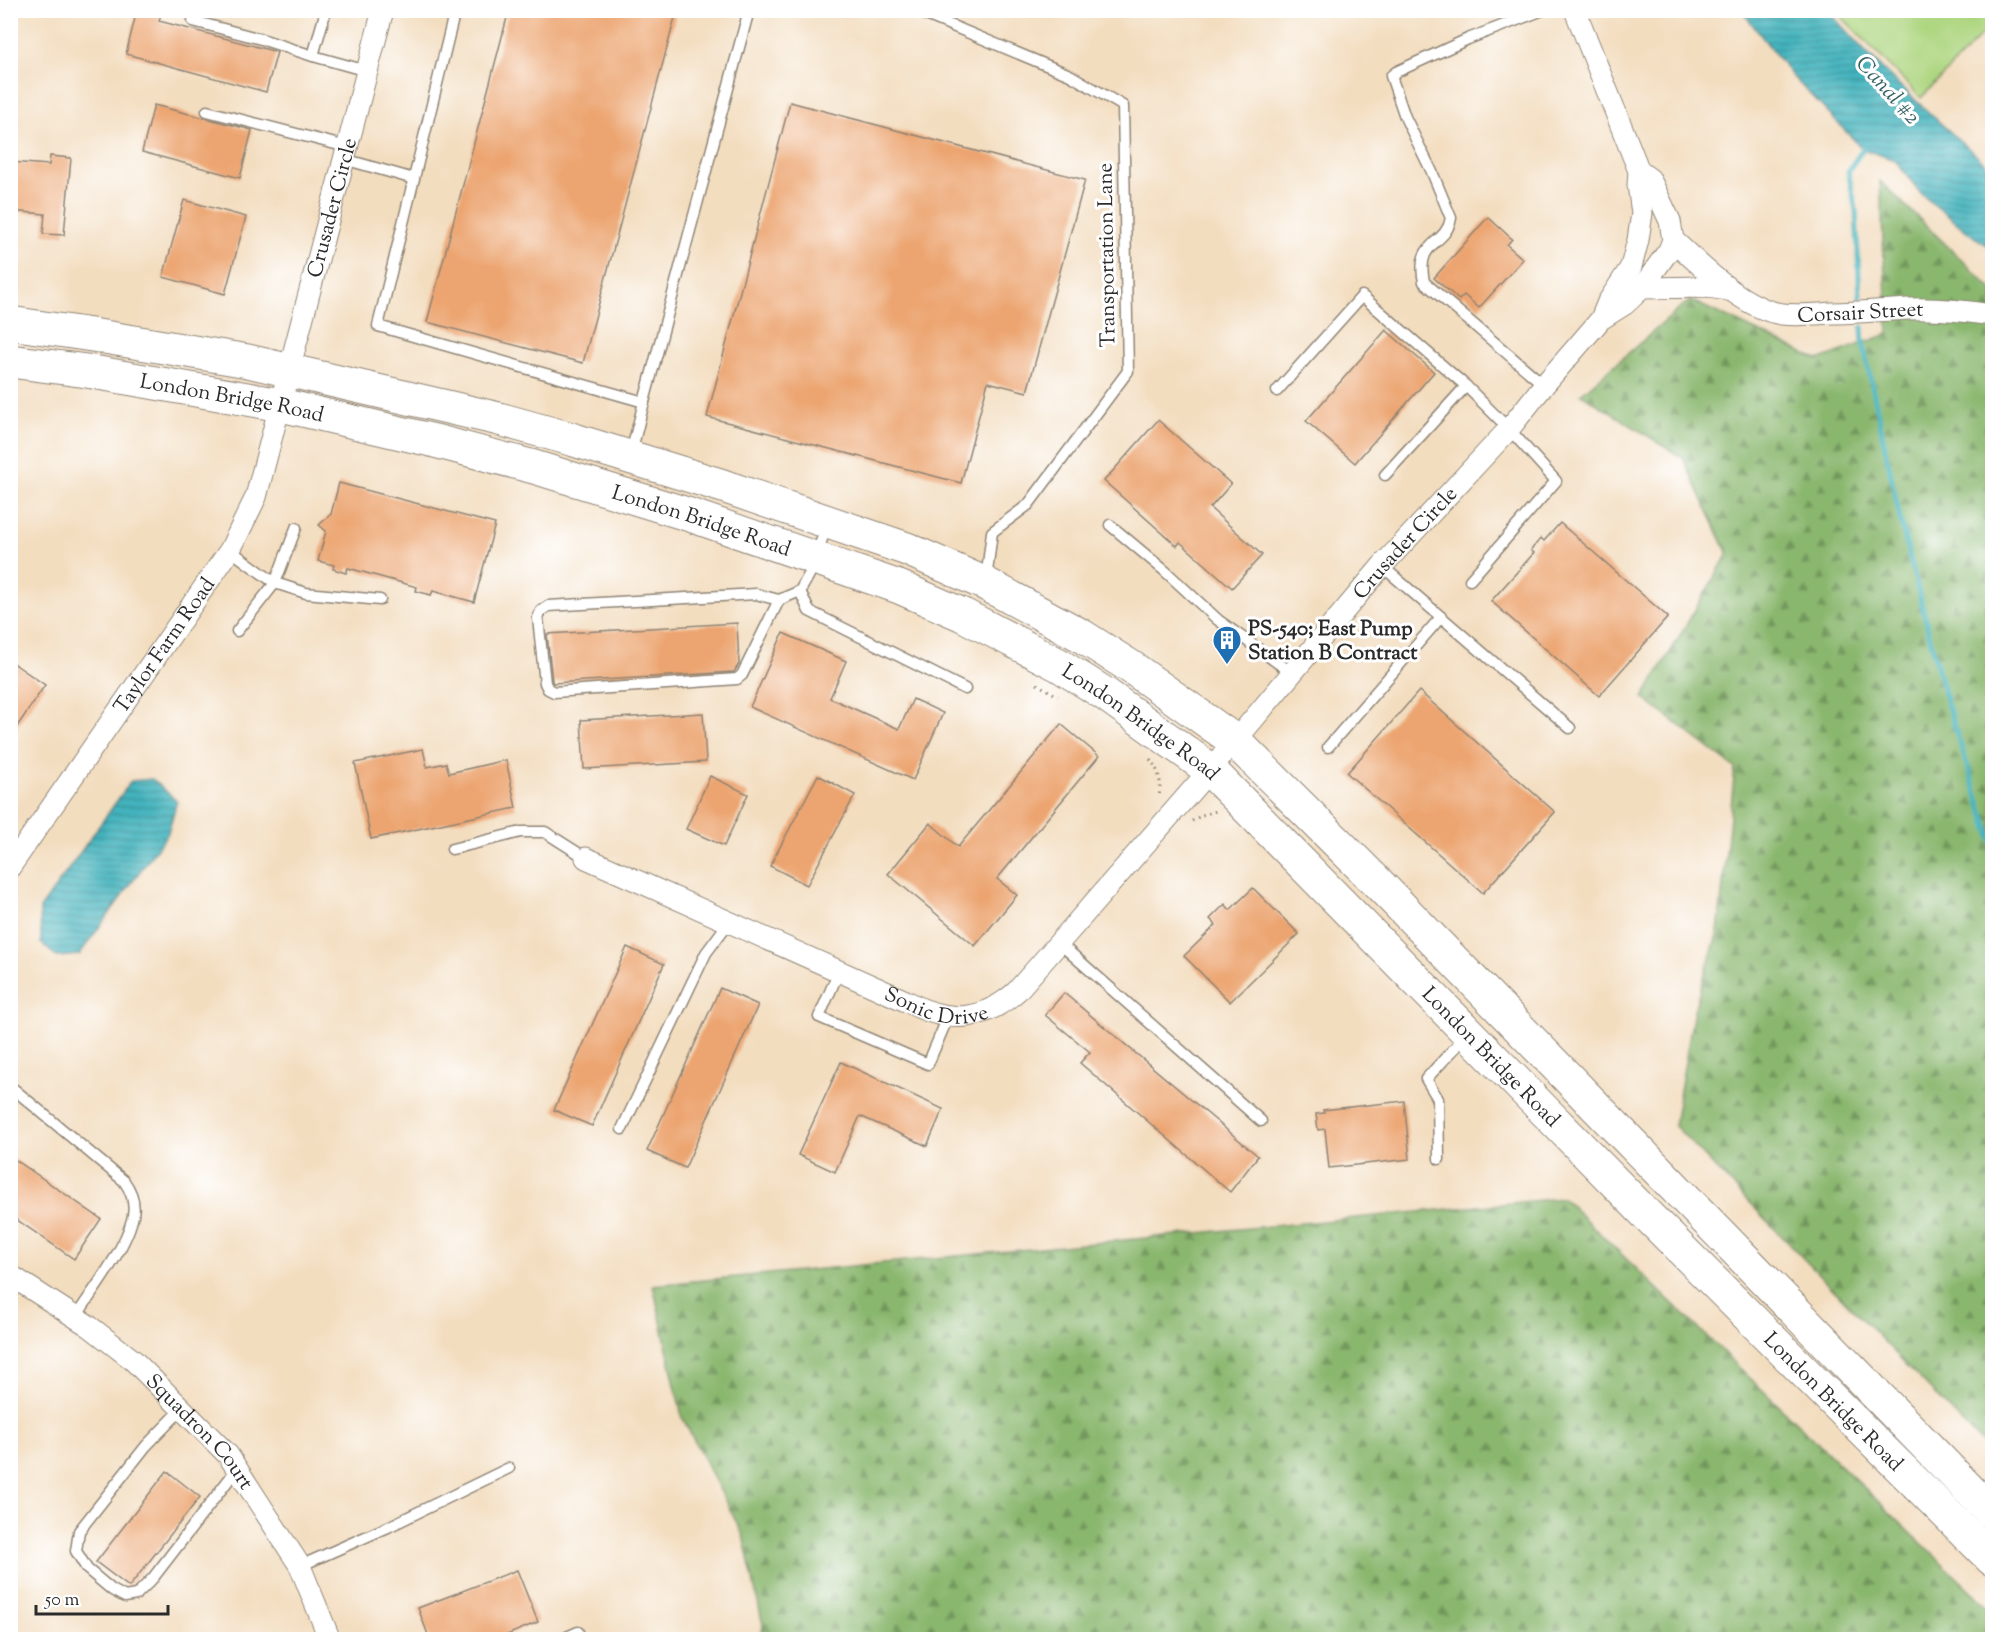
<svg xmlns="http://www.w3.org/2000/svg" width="2003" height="1650" viewBox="0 0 2003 1650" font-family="'Sorts Mill Goudy',serif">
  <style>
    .forest { fill: url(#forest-firs); stroke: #5a714c; stroke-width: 1.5 }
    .green { fill: #aed680; stroke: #6c8056; stroke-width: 1.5 }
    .water { fill: url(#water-rules); stroke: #376f74; stroke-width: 1.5 }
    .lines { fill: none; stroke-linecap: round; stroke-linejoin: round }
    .stream { stroke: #43b3bd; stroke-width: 5 }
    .building { fill: #eca46f }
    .lane-casing { stroke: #8f8475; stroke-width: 13 }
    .street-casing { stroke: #8f8475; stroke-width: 23 }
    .primary-casing { stroke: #8f8475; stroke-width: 35 }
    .path { stroke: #8f8475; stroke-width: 3; stroke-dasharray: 1.5 4.5; stroke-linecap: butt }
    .lane { stroke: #fff; stroke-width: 10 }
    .street { stroke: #fff; stroke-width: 21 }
    .primary { stroke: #fff; stroke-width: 33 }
    .labels { text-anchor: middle; stroke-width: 6; stroke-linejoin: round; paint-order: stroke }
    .street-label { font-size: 21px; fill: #2b2b2b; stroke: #fff }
    .poi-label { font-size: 21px; font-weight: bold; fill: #2b2b2b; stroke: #fff; text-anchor: start }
    .water-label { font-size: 22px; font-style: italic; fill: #356165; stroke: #fff }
  </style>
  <defs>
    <pattern id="forest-firs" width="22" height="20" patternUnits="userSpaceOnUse" patternTransform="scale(1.5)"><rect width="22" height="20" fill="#8ab76e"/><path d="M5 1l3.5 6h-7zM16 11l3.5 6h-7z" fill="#71955b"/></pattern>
    <pattern id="water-rules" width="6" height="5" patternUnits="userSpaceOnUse" patternTransform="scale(1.5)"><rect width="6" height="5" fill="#43b3bd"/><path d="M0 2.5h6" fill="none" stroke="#38929a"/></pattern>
  </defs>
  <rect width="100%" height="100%" fill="#fff"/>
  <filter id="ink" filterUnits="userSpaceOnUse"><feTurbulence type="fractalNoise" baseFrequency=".0167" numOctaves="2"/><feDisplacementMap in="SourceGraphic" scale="12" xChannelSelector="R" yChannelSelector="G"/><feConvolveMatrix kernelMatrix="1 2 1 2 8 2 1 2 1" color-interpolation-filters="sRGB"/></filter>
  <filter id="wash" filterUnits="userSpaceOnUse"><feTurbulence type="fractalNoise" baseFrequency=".008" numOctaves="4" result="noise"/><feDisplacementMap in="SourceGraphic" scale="24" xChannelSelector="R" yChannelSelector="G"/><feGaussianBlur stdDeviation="1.35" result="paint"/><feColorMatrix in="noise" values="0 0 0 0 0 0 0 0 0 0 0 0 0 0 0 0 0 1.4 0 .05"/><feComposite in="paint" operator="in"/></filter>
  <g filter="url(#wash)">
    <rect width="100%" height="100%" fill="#f3ddbf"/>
    <g class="forest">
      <path d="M1880,181L1992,289V1453L1674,1125L1694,1010L1718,932L1735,768L1643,698L1728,554L1683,458L1581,394L1690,300L1818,360L1888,334Z"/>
      <path d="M1563,1198L1992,1611V1639H761L763,1625L743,1535L682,1417L653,1285Z"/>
    </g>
    <path class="green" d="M1836,11H1992V24L1921,98Z"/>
    <g class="water">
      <path d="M1742,11H1829C1875,67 1938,120 1992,170V248L1974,237L1921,194L1895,160L1863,149L1793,77Z"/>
      <path d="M152,779L177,801L168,833L79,955L57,957L41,943L40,909L131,781Z"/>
    </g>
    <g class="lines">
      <g class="stream">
        <path d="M1860,298L1856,210L1848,171L1863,149V144"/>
        <path d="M1862,327L1863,343L1901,523L1945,697L1992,841"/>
      </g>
    </g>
    <g id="blocks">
      <g class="building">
        <path d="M137,10H162L159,21L277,52L266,92L126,54Z"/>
        <path d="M509,10H677L583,363L427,322Z"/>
        <path d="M790,102L1085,180L1027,392L988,382L961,483L707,417Z"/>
        <path d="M154,105L252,130L240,178L142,152Z"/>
        <path d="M50,156L71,158L64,235L43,234L45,214L10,211V162L49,165Z"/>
        <path d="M184,200L246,217L225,294L163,277Z"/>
        <path d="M1488,217L1512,239L1507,245L1523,259L1479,308L1464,295L1459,300L1434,278Z"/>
        <path d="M1386,330L1434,372L1355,463L1306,421Z"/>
        <path d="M1158,420L1231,484L1210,508L1262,555L1232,588L1180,542L1177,546L1104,481Z"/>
        <path d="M339,483L495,524L474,602L433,591L431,595L416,591L417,587L348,568L346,573L333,569L334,565L318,561L326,531L319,525L331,514Z"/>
        <path d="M1560,523L1668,617L1599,696L1491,601L1534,553L1531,550L1541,538L1544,541Z"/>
        <path d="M737,623L739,664L734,672L553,683L552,681L547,634Z"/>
        <path d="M783,633L846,661L830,698L899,729L913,699L943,713L913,780L750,707Z"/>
        <path d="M10,661L45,685L10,737Z"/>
        <path d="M1419,691L1555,812L1483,893L1347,773Z"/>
        <path d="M703,713L706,762L584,769L581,720Z"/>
        <path d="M1061,724L1099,756L997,879L1017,895L975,946L888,874L930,823L958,847Z"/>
        <path d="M423,749L427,767L446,763L449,773L506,760L516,808L371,839L355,763Z"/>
        <path d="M818,775L855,795L807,885L770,866Z"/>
        <path d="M710,776L748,794L724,846L686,829Z"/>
        <path d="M1253,888L1299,934L1230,1002L1184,956L1216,925L1210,919L1225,904L1230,910Z"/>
        <path d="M627,947L664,964L592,1126L554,1110Z"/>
        <path d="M720,988L758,1005L685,1168L647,1151Z"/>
        <path d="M1064,993L1258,1156L1230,1192L1080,1063L1090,1052L1045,1015Z"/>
        <path d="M841,1062L943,1109L927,1146L860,1116L835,1172L798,1155Z"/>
        <path d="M1404,1101L1410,1159L1329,1168L1325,1129L1318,1130L1316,1114L1324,1113L1323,1110Z"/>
        <path d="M10,1156L101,1219L74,1259L10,1215Z"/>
        <path d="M167,1471L200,1497L129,1587L96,1562Z"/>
        <path d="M517,1570L538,1622L495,1640H430L418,1608Z"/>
      </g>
    </g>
  </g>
  <g filter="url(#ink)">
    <use href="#blocks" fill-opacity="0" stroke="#8f8475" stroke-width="1.5"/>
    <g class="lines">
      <g class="lane-casing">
        <g id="lane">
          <path d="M196,10L193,21L261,39L313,56"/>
          <path d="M326,10L313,56L367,71"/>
          <path d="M455,10L378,326L644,402L749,10"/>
          <path d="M914,10L1070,75L1123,106L1128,371L1028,505L992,532L986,580"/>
          <path d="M1543,10L1468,39L1396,72L1391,76L1405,117L1432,172L1451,218C1446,247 1415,239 1424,282L1544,385"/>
          <path d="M207,111L347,147"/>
          <path d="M344,159L414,179"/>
          <path d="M1277,391L1362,296L1466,386L1509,429L1556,481L1470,580"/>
          <path d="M631,453L644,402"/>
          <path d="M1385,475L1466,386"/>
          <path d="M1110,525L1165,571L1218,620L1292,673"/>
          <path d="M230,550L275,583L296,528"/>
          <path d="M1382,566L1570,728"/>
          <path d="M800,591L809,611L965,689"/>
          <path d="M779,600L756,594L548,606L541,611L538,618L545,683L548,689L554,692L737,679L742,675L779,600L800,591L810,573L827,525"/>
          <path d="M237,631L275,583L306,593L380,600"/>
          <path d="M1328,747L1441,617"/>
          <path d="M452,849L521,832H545L586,858"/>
          <path d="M1058,942L1261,1121"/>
          <path d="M839,971L819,1017L928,1064L948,1017"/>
          <path d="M10,1086L124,1181C132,1192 136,1206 132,1220C124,1251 93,1290 76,1317"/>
          <path d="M622,1129L706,953L729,922"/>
          <path d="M1439,1159L1438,1099L1426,1079L1466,1036"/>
          <path d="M182,1409L146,1446L79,1531L76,1551L87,1569L112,1590L125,1597L136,1595L153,1578L237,1469"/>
          <path d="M300,1566L388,1527L509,1468"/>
          <path d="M560,1640L578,1632"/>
        </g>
      </g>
      <g class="street-casing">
        <g id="street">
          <path d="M1575,10L1639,171"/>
          <path id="s1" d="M1673,240C1700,265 1744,309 1782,314C1798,316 1816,314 1832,313C1858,313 1884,310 1910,309C1938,308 1965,311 1992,315"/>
          <path d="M1642,288L1708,287L1728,290"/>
          <path id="s2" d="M586,858L908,1002C948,1024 983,1022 1017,991L1235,741L1382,566L1509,429L1544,385L1601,319L1625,304L1642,288L1669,250L1673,240L1670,221L1650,179L1639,171L1638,185L1642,213L1638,240L1631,267L1608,302L1601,319"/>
          <path id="s3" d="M10,867L230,550L256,497L383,10"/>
          <path id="s4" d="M10,1275L89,1326L133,1360L228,1455L300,1566L330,1640"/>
        </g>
      </g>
      <g class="primary-casing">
        <g id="primary">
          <path d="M10,323L92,335L248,361L499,419L571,439L723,486L907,549L986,584L1082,636L1131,667L1235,741L1374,879L1992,1513"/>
          <path id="s5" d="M10,361L87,371L281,405L435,441L534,467L690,515L899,587L963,615L1059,665L1105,694L1209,769L1649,1217L1992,1559"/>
        </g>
      </g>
      <g class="path">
        <path d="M1037,684L1058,696"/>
        <path d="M1150,759C1159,771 1162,781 1159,796"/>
        <path d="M1192,821L1202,815L1216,811"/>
      </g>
      <use href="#lane" class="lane"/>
      <use href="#street" class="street"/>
      <use href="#primary" class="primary"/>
    </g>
  </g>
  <defs>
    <g id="building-pin" transform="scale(1.5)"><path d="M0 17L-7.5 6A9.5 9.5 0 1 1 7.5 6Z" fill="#1f6fb2" stroke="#fff"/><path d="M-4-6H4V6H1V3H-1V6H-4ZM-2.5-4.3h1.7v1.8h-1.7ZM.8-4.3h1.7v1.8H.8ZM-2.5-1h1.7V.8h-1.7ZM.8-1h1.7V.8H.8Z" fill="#fff"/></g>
  </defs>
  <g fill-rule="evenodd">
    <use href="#building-pin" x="1227" y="640"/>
  </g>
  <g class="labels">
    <g class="street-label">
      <text dy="7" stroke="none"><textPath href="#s3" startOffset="744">Crusader Circle</textPath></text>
      <text transform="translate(1106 255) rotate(-91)" y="7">Transportation Lane</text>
      <text dy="7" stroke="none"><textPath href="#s1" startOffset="212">Corsair Street</textPath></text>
      <text dy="7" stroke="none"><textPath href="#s5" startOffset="225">London Bridge Road</textPath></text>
      <text dy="7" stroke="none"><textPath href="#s5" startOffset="711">London Bridge Road</textPath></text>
      <text dy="7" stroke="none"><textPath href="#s2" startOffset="1064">Crusader Circle</textPath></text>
      <text dy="7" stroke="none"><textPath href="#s3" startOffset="270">Taylor Farm Road</textPath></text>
      <text dy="7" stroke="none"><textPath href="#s5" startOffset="1197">London Bridge Road</textPath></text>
      <text dy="7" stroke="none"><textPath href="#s2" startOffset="382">Sonic Drive</textPath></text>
      <text dy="7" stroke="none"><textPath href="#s5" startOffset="1683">London Bridge Road</textPath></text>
      <text dy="7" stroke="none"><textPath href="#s5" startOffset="2169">London Bridge Road</textPath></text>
      <text dy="7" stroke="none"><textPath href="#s4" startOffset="248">Squadron Court</textPath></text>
    </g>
    <g class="poi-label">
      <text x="1248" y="635">PS-540; East Pump<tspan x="1248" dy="24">Station B Contract</tspan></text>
    </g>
    <g class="water-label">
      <text transform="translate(1889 89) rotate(48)" y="8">Canal #2</text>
    </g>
  </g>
  <rect width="2003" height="1650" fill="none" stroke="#fff" stroke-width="36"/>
  <path d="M36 1605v9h132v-9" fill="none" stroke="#2b2b2b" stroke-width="3"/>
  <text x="45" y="1605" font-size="18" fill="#2b2b2b" stroke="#ffffff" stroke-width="4.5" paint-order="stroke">50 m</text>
</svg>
